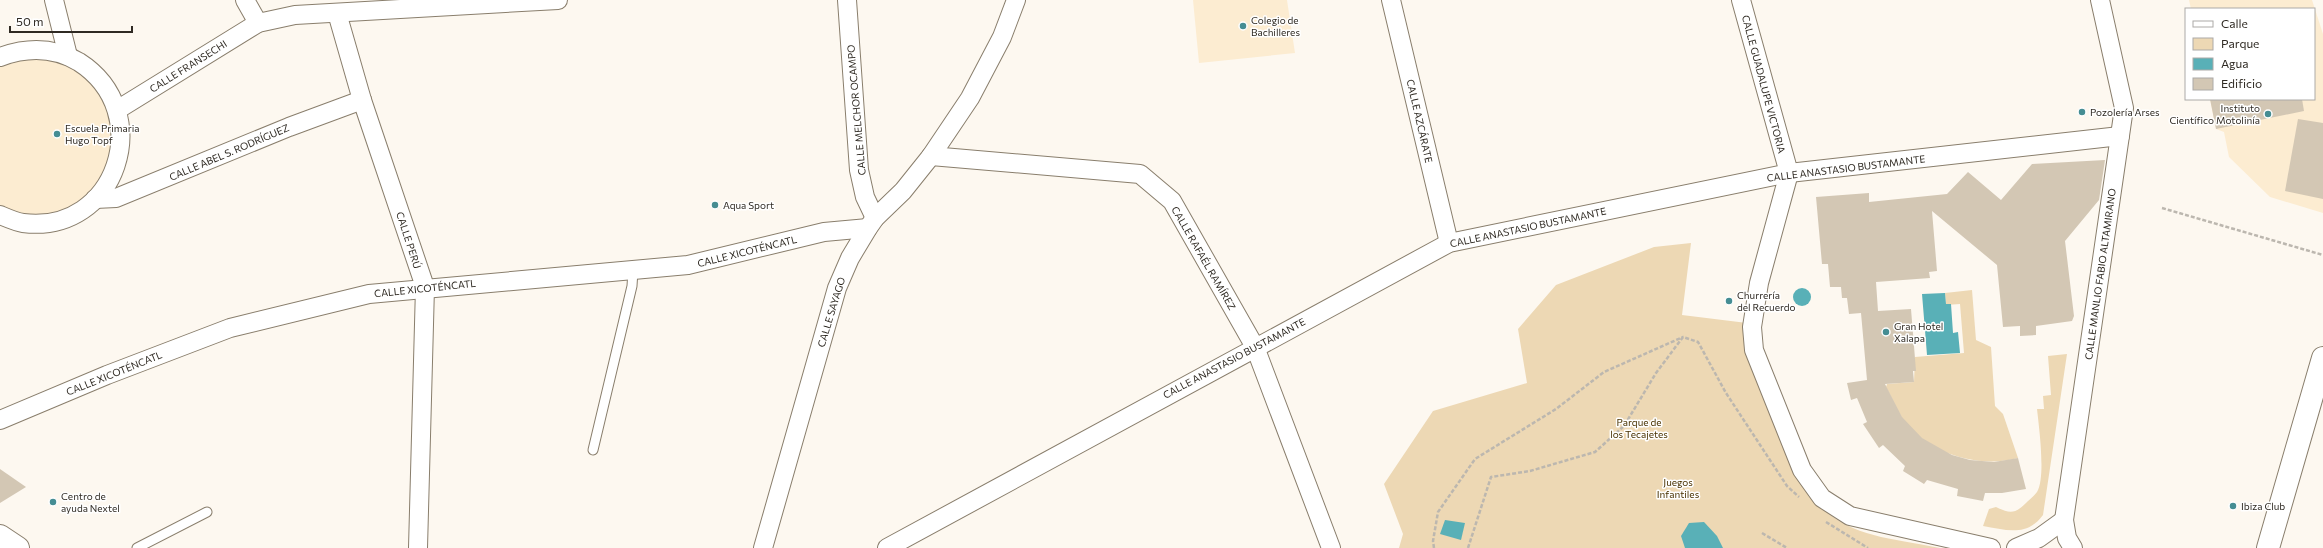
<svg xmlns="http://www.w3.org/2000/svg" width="2323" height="548" viewBox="0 0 2323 548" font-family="Commissioner,sans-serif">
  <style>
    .built { fill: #fcecd1 }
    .green { fill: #edd8b4 }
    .water { fill: #59b0b7 }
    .building { fill: #d3c7b4 }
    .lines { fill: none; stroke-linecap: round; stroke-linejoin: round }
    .service-casing { stroke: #897e6c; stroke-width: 11 }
    .minor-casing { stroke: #897e6c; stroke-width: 20 }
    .secondary-casing { stroke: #897e6c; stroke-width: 24 }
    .path { stroke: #bcb7af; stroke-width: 2.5; stroke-dasharray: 4 2; stroke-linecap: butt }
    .service { stroke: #fff; stroke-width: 9 }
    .minor { stroke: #fff; stroke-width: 18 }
    .secondary { stroke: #fff; stroke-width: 22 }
    .poi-dot { fill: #458d93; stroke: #fff; stroke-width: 1.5 }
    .labels { text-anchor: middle; stroke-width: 3; stroke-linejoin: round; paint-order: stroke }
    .poi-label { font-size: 10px; fill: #2f2a23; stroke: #fff; text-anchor: start }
    .street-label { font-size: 10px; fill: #2f2a23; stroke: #fff }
    .park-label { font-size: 10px; fill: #493201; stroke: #fff }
  </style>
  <rect width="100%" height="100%" fill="#fdf8f0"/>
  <g class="built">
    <path d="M1193,0H1287L1295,53L1199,63Z"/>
    <path d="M2189,0H2312L2323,34V213L2270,197L2229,157L2224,132L2216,129L2210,99H2314V9H2191Z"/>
    <path d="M48,56L78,68L101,89L114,118L115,150L104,180L82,203L53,216L22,217L0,208V65L16,57Z"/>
  </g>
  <g class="green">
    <path d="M1691,243L1682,315L1747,323L1794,473C1833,537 1874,535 1940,548H1399L1403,534L1384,484L1433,411L1527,383L1518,329L1556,285L1654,247Z"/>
    <path d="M1972,290L1976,340L1991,347L1995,406L2003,414L2018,458C1978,469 1926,453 1902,418C1896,408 1892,397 1886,387L1887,384L1914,382L1915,357L1964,353L1960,304L1946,305L1945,293Z"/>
    <path d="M2067,354L2043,515C2027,537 2006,530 1983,526L1989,509L1996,507C2009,513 2014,515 2026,503C2029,500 2034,496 2037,492C2046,477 2039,427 2037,409H2044L2043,396L2051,395L2048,356Z"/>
  </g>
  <g class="water">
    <circle cx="1802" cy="297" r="9"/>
    <path d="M1945,293L1946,304H1951L1953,333L1958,332L1960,353L1927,355L1922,294Z"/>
    <path d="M1445,520L1465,523L1461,540L1440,534Z"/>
    <path d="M1704,522L1717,536L1723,548H1685L1681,536L1689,523Z"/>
  </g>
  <g class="building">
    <path d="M2210,99H2302L2304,111L2216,129Z"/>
    <path d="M2298,119L2323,123V199L2285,191Z"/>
    <path d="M2105,160L2099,200L2065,241L2074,316L2072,321L2036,326V335L2020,336V326L2003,327L1997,265L1932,211L1937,271L1929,272L1930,278L1876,282L1878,311L1911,309L1916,371H1913L1914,382L1885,384L1902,417L1922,438L1952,455L1970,460L1994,462L2018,458L2026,489L2002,493H1985L1983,501L1957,496L1958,489L1927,480L1924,484L1903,471L1905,466L1883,445L1879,448L1863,424L1867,422L1857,398L1851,400L1847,383L1867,380L1861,313L1849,314L1847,298H1842L1841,287H1830L1828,264H1822L1816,197L1869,193V202L1947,194L1968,172L2001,200L2032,164Z"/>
    <path d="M0,469L26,487L0,503Z"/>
  </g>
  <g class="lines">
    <g class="service-casing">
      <g id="service">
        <path d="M593,450L632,286L633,270"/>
        <path d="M137,548L207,512"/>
      </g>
    </g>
    <g class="minor-casing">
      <g id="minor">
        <path d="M54,0L68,56"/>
        <path d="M245,0L258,23"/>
        <path d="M847,0L859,170L865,197L875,218"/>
        <path d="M1391,0L1449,243"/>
        <path d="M1741,0L1789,173L1759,283L1752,327L1754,350L1802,470L1822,498L1850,516L1991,548"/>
        <path d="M337,13L362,100L425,287L418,548"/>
        <path d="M0,57C27,47 54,47 79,62C157,112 117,235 23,223C16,222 7,218 0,215"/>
        <path d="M117,110L258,23L295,15L558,0"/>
        <path d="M931,156L1140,174L1172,201L1255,347L1331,548"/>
        <path d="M95,199L116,198L289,127L362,100"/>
        <path d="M0,420L107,375L230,328L369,294L688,265L824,232L868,228"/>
        <path d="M763,548L837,288L850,258L868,228L875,218L903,191L931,156L970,98L1002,37L1016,0"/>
        <path d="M887,548L1449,243L1789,173L2120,136"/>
        <path d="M2016,548L2039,538L2064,520"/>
        <path d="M2073,548L2067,538L2064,520L2124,108L2100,0"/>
      </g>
    </g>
    <g class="secondary-casing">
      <g id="secondary">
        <path d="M0,536L18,548"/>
        <path d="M2268,548L2323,358"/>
      </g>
    </g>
    <g class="path">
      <path d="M2162,208L2323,255"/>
      <path d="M1826,522L1868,548"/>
      <path d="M1762,533L1787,548"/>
      <path d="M1434,548L1433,541L1438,512L1475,459L1556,409L1604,372L1683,337"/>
      <path d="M1468,548L1491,477L1530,471L1595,452L1624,426L1656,373L1683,337L1698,342L1726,393L1787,486L1799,497"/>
    </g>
    <use href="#service" class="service"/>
    <use href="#minor" class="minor"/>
    <use href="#secondary" class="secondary"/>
  </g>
  <g class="poi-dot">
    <circle cx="1243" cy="26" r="4"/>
    <circle cx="2082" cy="112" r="4"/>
    <circle cx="2268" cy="114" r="4"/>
    <circle cx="57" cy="134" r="4"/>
    <circle cx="715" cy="205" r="4"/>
    <circle cx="1729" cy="301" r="4"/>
    <circle cx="1886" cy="332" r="4"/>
    <circle cx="53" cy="502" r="4"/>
    <circle cx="2233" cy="506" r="4"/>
  </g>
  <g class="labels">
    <g class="poi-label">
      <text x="1251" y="24">Colegio de<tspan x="1251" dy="12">Bachilleres</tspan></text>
      <text x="2260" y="112" text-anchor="end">Instituto<tspan x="2260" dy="12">Científico Motolinía</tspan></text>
      <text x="2090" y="116">Pozolería Arses</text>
      <text x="65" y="132">Escuela Primaria<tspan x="65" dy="12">Hugo Topf</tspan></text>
      <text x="723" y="209">Aqua Sport</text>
      <text x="1737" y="299">Churrería<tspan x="1737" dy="12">del Recuerdo</tspan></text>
      <text x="1894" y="330">Gran Hotel<tspan x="1894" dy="12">Xalapa</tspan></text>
      <text x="61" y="500">Centro de<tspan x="61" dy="12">ayuda Nextel</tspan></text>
      <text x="2241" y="510">Ibiza Club</text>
    </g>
    <g class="street-label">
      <text transform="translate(188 66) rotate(-32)" y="4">CALLE FRANSECHI</text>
      <text transform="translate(1764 84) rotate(75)" y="4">CALLE GUADALUPE VICTORIA</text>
      <text transform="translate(856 110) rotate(-95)" y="4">CALLE MELCHOR OCAMPO</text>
      <text transform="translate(1420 121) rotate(77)" y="4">CALLE AZCÁRATE</text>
      <text transform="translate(229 152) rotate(-23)" y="4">CALLE ABEL S. RODRÍGUEZ</text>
      <text transform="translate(1846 168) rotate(-7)" y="4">CALLE ANASTASIO BUSTAMANTE</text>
      <text transform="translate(1528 227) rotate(-12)" y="4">CALLE ANASTASIO BUSTAMANTE</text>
      <text transform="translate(409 240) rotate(72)" y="4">CALLE PERÚ</text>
      <text transform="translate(747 251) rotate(-14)" y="4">CALLE XICOTÉNCATL</text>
      <text transform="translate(1204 258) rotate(60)" y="4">CALLE RAFAÉL RAMÍREZ</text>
      <text transform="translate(2100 274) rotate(-82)" y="4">CALLE MANLIO FABIO ALTAMIRANO</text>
      <text transform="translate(425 288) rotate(-6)" y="4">CALLE XICOTÉNCATL</text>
      <text transform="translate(831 312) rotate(-73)" y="4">CALLE SAYAGO</text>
      <text transform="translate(1234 358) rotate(-28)" y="4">CALLE ANASTASIO BUSTAMANTE</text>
      <text transform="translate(114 373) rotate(-22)" y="4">CALLE XICOTÉNCATL</text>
    </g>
    <g class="park-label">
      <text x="1639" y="426">Parque de<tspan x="1639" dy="12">los Tecajetes</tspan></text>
      <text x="1678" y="486">Juegos<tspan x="1678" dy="12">Infantiles</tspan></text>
    </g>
  </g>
  <rect x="2185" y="8" width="130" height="92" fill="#ffffff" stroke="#acaaa7"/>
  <rect x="2193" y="21" width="20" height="6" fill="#ffffff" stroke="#acaaa7"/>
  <text x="2221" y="28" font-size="12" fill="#2f2a23">Calle</text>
  <rect x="2193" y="38" width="20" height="12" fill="#edd8b4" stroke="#acaaa7"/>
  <text x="2221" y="48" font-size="12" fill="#2f2a23">Parque</text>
  <rect x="2193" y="58" width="20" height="12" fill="#59b0b7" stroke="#acaaa7"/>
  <text x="2221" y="68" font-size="12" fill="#2f2a23">Agua</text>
  <rect x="2193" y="78" width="20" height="12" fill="#d3c7b4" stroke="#acaaa7"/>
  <text x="2221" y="88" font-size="12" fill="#2f2a23">Edificio</text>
  <path d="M10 26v6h122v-6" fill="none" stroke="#2f2a23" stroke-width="2"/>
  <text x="16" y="26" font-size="12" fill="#2f2a23" stroke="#ffffff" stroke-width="3" paint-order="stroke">50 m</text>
</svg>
